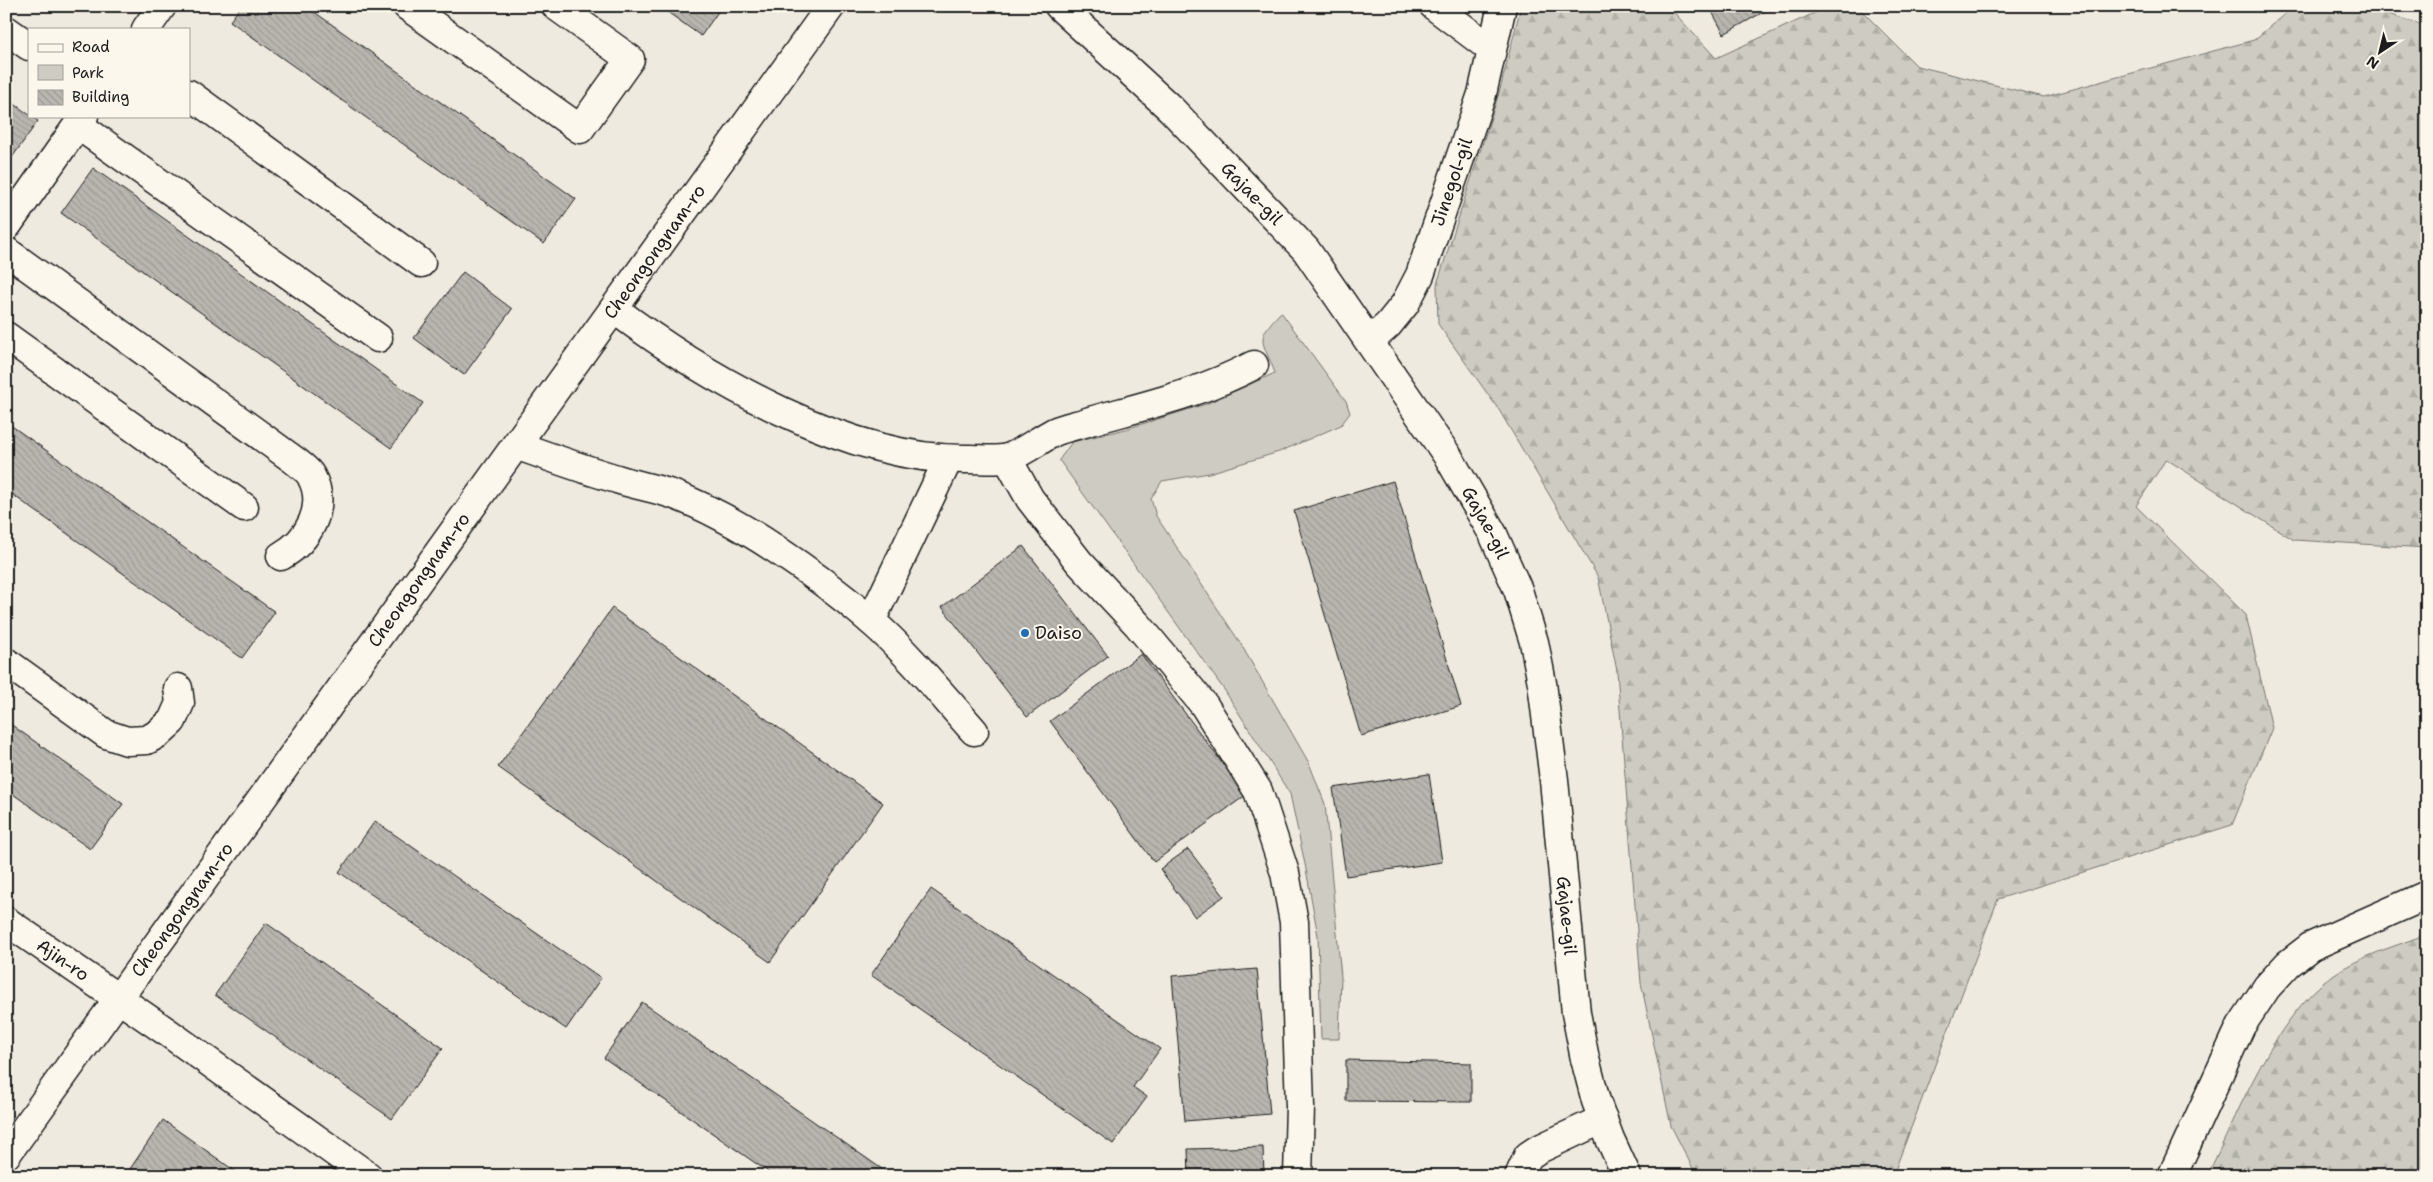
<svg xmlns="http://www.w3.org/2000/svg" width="2433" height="1182" viewBox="0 0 2433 1182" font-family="'Shantell Sans',sans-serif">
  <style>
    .green { fill: #ceccc2; stroke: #75746f }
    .forest { fill: url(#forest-firs); stroke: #75746f }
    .building { fill: url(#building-back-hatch); stroke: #1c1c1c }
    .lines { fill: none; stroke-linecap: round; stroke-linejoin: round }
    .minor-casing { stroke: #1c1c1c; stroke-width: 31 }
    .minor { stroke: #fbf7ec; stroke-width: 28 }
    .poi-dot { fill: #1f6fb2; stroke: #fbf7ec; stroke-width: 2 }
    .labels { text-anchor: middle; stroke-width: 4; stroke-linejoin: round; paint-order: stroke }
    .street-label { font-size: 18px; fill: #1c1c1c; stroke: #fbf7ec }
    .poi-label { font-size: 18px; fill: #1c1c1c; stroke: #fbf7ec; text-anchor: start }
  </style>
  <defs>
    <pattern id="forest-firs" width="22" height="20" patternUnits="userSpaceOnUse" patternTransform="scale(1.25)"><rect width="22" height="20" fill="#ceccc2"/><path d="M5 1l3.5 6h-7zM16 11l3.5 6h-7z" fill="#b0afa6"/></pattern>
    <pattern id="building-back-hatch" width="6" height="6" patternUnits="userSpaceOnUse" patternTransform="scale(1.25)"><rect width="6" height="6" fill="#b9b6af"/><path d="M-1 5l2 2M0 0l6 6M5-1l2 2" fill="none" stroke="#9e9c96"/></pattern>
  </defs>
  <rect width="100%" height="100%" fill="#eeeadf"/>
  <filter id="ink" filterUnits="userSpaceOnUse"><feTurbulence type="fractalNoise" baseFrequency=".02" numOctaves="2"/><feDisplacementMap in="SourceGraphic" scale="10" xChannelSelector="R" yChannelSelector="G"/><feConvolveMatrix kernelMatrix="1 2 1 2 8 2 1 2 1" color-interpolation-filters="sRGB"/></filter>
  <g filter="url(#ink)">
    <path class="green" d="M1281,312L1346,401L1350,413L1341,425L1279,452L1209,473L1162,481L1151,499L1156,516L1239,641L1309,763L1325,804L1341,977L1339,1039H1321L1318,936L1306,869L1290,794L1225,691L1059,460L1072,442L1126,429L1206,404L1275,373C1263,340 1253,341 1281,312Z"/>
    <g class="forest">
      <path d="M1521,6H1668L1716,58L1830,6H1857L1917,66L2044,97L2254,40L2294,6H2365L2427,27V548L2294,540L2166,459L2136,506L2246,615L2272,728L2232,825L1998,899L1895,1170L1897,1176H1697L1671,1126L1641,983L1617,671L1598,577L1499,410L1438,324L1437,284L1500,90Z"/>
      <path d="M2427,934V1176H2207C2240,1110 2273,1019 2333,975C2360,956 2396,946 2427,934Z"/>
    </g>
    <g class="building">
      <path d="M241,6H306L576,199L544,244L230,21Z"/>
      <path d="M659,6H722L701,36Z"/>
      <path d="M1709,6H1774L1724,34Z"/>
      <path d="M6,98L38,121L6,166Z"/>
      <path d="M93,168L423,403L391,448L61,213Z"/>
      <path d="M463,272L512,309L464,375L414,338Z"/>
      <path d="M6,422L275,612L242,658L6,490Z"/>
      <path d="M1393,481L1461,706L1361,736L1294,511Z"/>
      <path d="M1023,546L1108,656L1027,717L942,607Z"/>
      <path d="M612,608L883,803L770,962L498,767Z"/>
      <path d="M1141,654L1246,795L1154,862L1050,721Z"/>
      <path d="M6,721L123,804L90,849L6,789Z"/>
      <path d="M1429,774L1442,862L1346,876L1333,788Z"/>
      <path d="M375,821L601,978L566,1029L339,872Z"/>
      <path d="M1188,849L1224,896L1195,917L1160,869Z"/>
      <path d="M931,889L1160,1049L1133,1087L1147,1097L1113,1144L871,975Z"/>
      <path d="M266,923L443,1048L392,1119L215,995Z"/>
      <path d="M1257,969L1270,1114L1185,1121L1172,976Z"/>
      <path d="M642,1002L892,1176H774L604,1058Z"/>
      <path d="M1346,1060L1471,1063V1102L1346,1101Z"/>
      <path d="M163,1120L242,1176H140L130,1169Z"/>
      <path d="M1263,1147L1264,1176H1189L1188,1149Z"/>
      <path d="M1346,1171L1390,1176H1346Z"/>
    </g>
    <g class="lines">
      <g class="minor-casing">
        <g id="minor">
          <path d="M407,6L580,129L630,59L556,6"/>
          <path id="s1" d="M1059,6L1171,109L1306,250L1449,458L1493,534L1518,590L1534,642L1542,683L1554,780L1576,1013L1585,1059L1596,1101L1610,1139L1627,1176"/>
          <path d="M1434,6L1491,49"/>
          <path d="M146,29L162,6"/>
          <path d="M6,30L29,46"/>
          <path d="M189,94L421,263"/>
          <path d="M78,125L378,338"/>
          <path d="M6,227L84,116"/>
          <path d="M6,251L294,460C300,465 308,470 311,476C328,507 308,541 281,556"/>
          <path d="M614,309C707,379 851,462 970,459C981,459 997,461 1008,458C1024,452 1039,440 1054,432C1065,427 1079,425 1090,421C1147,405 1201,393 1254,365"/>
          <path d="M6,336L244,507"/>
          <path id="s2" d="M1370,341L1388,325L1405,304L1420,275L1482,94L1502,6"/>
          <path d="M516,445C549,457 583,469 617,479C635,485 654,488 672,494C739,519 816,574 870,620C908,653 941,694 974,731"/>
          <path d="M1007,458L1030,499L1079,562L1138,625L1204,705L1258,791L1285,873L1294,922L1300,1107L1298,1176"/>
          <path d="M871,621L948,460"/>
          <path d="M6,662L106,734L127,741L147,740L159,733L172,721L180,703L178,688"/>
          <path id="s3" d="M6,921L170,1034L368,1176"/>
          <path id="s4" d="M6,1155L831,6"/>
          <path d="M1519,1176L1528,1156L1537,1150L1603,1119"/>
          <path d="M2172,1176L2241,1026L2267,987L2288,964L2310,947L2427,895"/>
        </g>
      </g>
      <use href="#minor" class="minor"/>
    </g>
  </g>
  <circle class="poi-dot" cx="1025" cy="633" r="5"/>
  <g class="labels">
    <g class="street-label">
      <text dy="6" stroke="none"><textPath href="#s2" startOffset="182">Jinegol-gil</textPath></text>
      <text dy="6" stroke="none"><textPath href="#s1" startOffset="269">Gajae-gil</textPath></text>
      <text dy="6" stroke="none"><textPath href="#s4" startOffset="1112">Cheongongnam-ro</textPath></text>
      <text dy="6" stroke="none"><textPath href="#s1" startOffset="674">Gajae-gil</textPath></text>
      <text dy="6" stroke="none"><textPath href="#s4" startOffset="708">Cheongongnam-ro</textPath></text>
      <text dy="6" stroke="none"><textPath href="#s4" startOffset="302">Cheongongnam-ro</textPath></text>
      <text dy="6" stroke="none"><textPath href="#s1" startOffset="1079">Gajae-gil</textPath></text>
      <text dy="6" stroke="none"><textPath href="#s3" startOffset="69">Ajin-ro</textPath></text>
    </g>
    <g class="poi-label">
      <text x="1035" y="639">Daiso</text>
    </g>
  </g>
  <rect width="2433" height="1182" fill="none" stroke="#fbf7ec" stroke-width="25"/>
  <rect x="12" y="12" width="2408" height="1157" fill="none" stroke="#1c1c1c" stroke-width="2" filter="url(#ink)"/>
  <rect x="28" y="28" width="162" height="90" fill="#fbf7ec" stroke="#a29f99"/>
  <rect x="38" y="44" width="25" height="8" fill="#fbf7ec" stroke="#a29f99"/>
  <text x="72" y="52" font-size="15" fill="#1c1c1c">Road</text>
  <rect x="38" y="65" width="25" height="15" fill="#ceccc2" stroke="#a29f99"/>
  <text x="72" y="78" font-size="15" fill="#1c1c1c">Park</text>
  <rect x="38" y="90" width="25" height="15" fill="url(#building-back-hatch)" stroke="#a29f99"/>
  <text x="72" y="102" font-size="15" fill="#1c1c1c">Building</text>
  <g transform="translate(2380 52) rotate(215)" stroke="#fbf7ec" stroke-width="4" paint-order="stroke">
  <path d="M0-4L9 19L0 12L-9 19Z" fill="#1c1c1c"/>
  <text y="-8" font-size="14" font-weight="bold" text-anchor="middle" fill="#1c1c1c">N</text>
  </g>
</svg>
